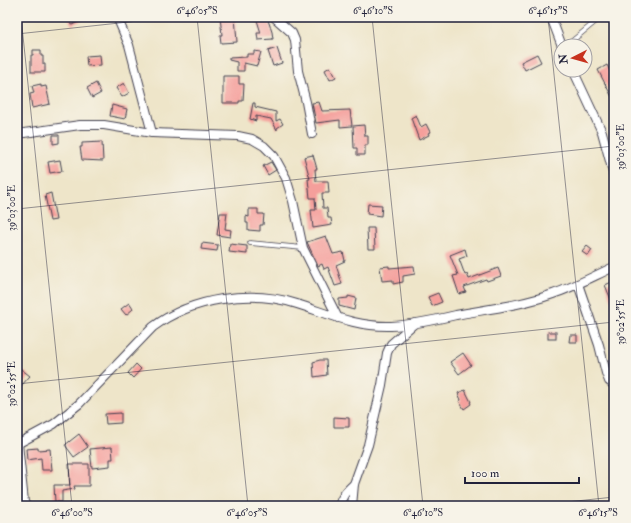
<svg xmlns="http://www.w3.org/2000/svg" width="631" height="523" viewBox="0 0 631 523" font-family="'IM FELL Double Pica',serif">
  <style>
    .building { fill: #f59f9b }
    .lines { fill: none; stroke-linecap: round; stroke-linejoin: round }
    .service-casing { stroke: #413f50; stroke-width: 5.5 }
    .minor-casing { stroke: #413f50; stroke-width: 10 }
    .service { stroke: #fff; stroke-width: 4 }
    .minor { stroke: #fff; stroke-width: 8 }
    .ticks { fill: none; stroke: #22223b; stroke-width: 1; stroke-opacity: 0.45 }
    .neatline { fill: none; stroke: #22223b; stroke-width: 1.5 }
    .ticks-label { font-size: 10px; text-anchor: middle; fill: #22223b }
  </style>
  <rect width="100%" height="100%" fill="#f7f3e8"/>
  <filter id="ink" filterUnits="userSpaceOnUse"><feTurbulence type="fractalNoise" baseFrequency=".025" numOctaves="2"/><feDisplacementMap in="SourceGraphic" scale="8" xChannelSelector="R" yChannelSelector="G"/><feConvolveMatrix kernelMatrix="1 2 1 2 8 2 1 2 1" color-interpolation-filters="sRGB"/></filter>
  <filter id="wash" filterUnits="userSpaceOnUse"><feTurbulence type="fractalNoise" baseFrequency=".012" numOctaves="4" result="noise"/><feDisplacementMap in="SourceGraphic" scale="16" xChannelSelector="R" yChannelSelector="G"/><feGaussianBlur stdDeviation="0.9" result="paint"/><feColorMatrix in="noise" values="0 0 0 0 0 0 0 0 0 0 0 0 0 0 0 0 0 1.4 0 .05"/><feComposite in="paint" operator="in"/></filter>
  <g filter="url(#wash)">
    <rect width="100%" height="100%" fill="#eee5c9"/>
    <g id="blocks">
      <g class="building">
        <path d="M67,17H88L72,25Z"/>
        <path d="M220,17H235L237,42L221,43L220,35H222Z"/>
        <path d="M256,17H267L272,32L273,39L258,40L257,33H261Z"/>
        <path d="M277,48L282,63L273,66L268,51Z"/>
        <path d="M33,50H41V56H43V64H45V72H31V55H33Z"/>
        <path d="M254,51L261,52L257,66L244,63V71H237V62L229,60V58L247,57V54H254Z"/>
        <path d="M537,54L541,62L525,70L521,62Z"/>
        <path d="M100,55L101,65L87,66L86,56Z"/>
        <path d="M607,65L614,79V101L598,70Z"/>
        <path d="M330,67L336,77L330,80L325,70Z"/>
        <path d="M223,76H239V84H244L243,101H239V103H223Z"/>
        <path d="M96,83L101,93L92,98L87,88Z"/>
        <path d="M124,83L129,93L122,97L116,88Z"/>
        <path d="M41,84V87L46,86L50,104L32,108L30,94L34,93L32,86Z"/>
        <path d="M319,102L322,111L350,110L352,126L340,127V120L316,123L312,103Z"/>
        <path d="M253,103H255V107L276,112V121L280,119L283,124L277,128V130L271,119L256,116V121L250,119Z"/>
        <path d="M112,105L127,109L125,119L110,116Z"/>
        <path d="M416,115L421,127L426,124L430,132L428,133L429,135L419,140L411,118Z"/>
        <path d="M364,125L365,136H368V145H365V155H357V148H354L353,126Z"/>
        <path d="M53,135H59V143L53,144Z"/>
        <path d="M102,142L103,161L82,160L80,147H82V143Z"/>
        <path d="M313,155L317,169H315L316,181H328L329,193H322L323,208H327L328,218H331L332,225L313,228L311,210H316L315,198H310L308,179H310L304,157Z"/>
        <path d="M60,160L62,171L50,173L48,162Z"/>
        <path d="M271,162L276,170L268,175L263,166Z"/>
        <path d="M51,193L56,220L50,221L45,195Z"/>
        <path d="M368,204L382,205L381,216L367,214Z"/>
        <path d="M249,209H258V214H264L263,225H260V231L248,230V223H246V216L249,217Z"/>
        <path d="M220,213H227L225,229L231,230L230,237L217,235Z"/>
        <path d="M367,228H374L375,249H368Z"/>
        <path d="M326,236L333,254L343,252L345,261L336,265L342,284L335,286L328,267L324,269L322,264L318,266L307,242Z"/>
        <path d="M202,243L218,245L217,251L201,249Z"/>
        <path d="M230,244L247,246V254L229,252Z"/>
        <path d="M587,246L592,250L588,256L582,252Z"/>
        <path d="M465,249L467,256L459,259L465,275L467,274L469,279L498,268L501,276L487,281L486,279L464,287L466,292L459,294L453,276L458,275L450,255Z"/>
        <path d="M389,266V268L414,266L415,274L403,276V282L393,284V280L382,281L380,267Z"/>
        <path d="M614,281V307L605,285Z"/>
        <path d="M438,293L442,302L432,306L428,297Z"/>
        <path d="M348,296L356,298L354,310L339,306V299L348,298Z"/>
        <path d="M129,303L133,309L126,315L121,309Z"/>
        <rect x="548" y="332" width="8" height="7"/>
        <path d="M570,335H577V342H569Z"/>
        <path d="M463,353L471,365L459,374L450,362Z"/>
        <path d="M320,360H326L327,375L314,377L313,362Z"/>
        <path d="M136,364L141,369L133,378L128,373Z"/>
        <path d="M17,366L30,376L20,387L17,385Z"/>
        <path d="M465,390L471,402H470L471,404L464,409L459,401L461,400L458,393Z"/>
        <path d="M121,413V423L106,424L105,414Z"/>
        <path d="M334,417L349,418V427H334Z"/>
        <path d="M79,434L88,447L74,457L65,445Z"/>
        <path d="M112,447L113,459H110V466L92,468L90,449Z"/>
        <path d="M38,448V450L50,449L52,470H42L41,458L27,460L26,449Z"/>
        <path d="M69,464H89V486H74L75,489L62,491V502H55L54,485H70Z"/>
      </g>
    </g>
  </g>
  <g filter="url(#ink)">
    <use href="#blocks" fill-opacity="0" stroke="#413f50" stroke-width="1"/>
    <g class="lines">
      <g class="service-casing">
        <g id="service">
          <path d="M566,46L601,17"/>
          <path d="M250,243L303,248"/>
        </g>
      </g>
      <g class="minor-casing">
        <g id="minor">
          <path d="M117,17L129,45L152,133"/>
          <path d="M274,17L292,33L295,40L298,71L306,102L312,134"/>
          <path d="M551,17L562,46"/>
          <path d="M573,70L602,132L614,176"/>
          <path d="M17,134L80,125H104L152,133L238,136L252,139L264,146L274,156L286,178L293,201L303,248L338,318"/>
          <path d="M578,284L599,345L606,373L609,381L614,385"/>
          <path d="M17,444L54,424L79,404L153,327C192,298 251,289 297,304C329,314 356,327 391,326C412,325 435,320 456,315C488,309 522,305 553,294C574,287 594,276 614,267"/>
          <path d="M18,444L24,502L26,506"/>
          <path d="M339,506C342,496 346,491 354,484"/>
          <path d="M352,506L354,484L368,445L382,385L387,353L391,344L415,323"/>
        </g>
      </g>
      <use href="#service" class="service"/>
      <use href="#minor" class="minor"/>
    </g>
  </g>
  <path class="ticks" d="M21,17L72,506M197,17L248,506M372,17L423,506M548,17L599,506M17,34L175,17M17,209L614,146M17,384L614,322M529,506L614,497"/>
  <rect width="631" height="523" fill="none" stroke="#f7f3e8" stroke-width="44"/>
  <g transform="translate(573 58) rotate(264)"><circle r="19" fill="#f7f3e8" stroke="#a29fa3"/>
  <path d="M0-3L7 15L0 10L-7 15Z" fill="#c8321e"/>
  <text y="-6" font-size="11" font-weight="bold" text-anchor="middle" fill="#22223b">N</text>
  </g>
  <path d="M465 477v6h114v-6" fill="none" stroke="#22223b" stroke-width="2"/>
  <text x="471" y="477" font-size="12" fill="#22223b" stroke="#f7f3e8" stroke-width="3" paint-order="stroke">100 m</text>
  <rect x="22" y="22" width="587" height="479" class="neatline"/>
  <g class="ticks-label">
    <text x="197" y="14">6°46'05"S</text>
    <text x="373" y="14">6°46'10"S</text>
    <text x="548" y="14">6°46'15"S</text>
    <text transform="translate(620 147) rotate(-90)" y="4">39°03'00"E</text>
    <text transform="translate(11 208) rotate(-90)" y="4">39°03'00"E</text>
    <text transform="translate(620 322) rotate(-90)" y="4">39°02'55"E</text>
    <text transform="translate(11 384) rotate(-90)" y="4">39°02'55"E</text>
    <text x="72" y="516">6°46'00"S</text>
    <text x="247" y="516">6°46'05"S</text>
    <text x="423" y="516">6°46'10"S</text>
    <text x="598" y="516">6°46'15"S</text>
  </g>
</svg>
